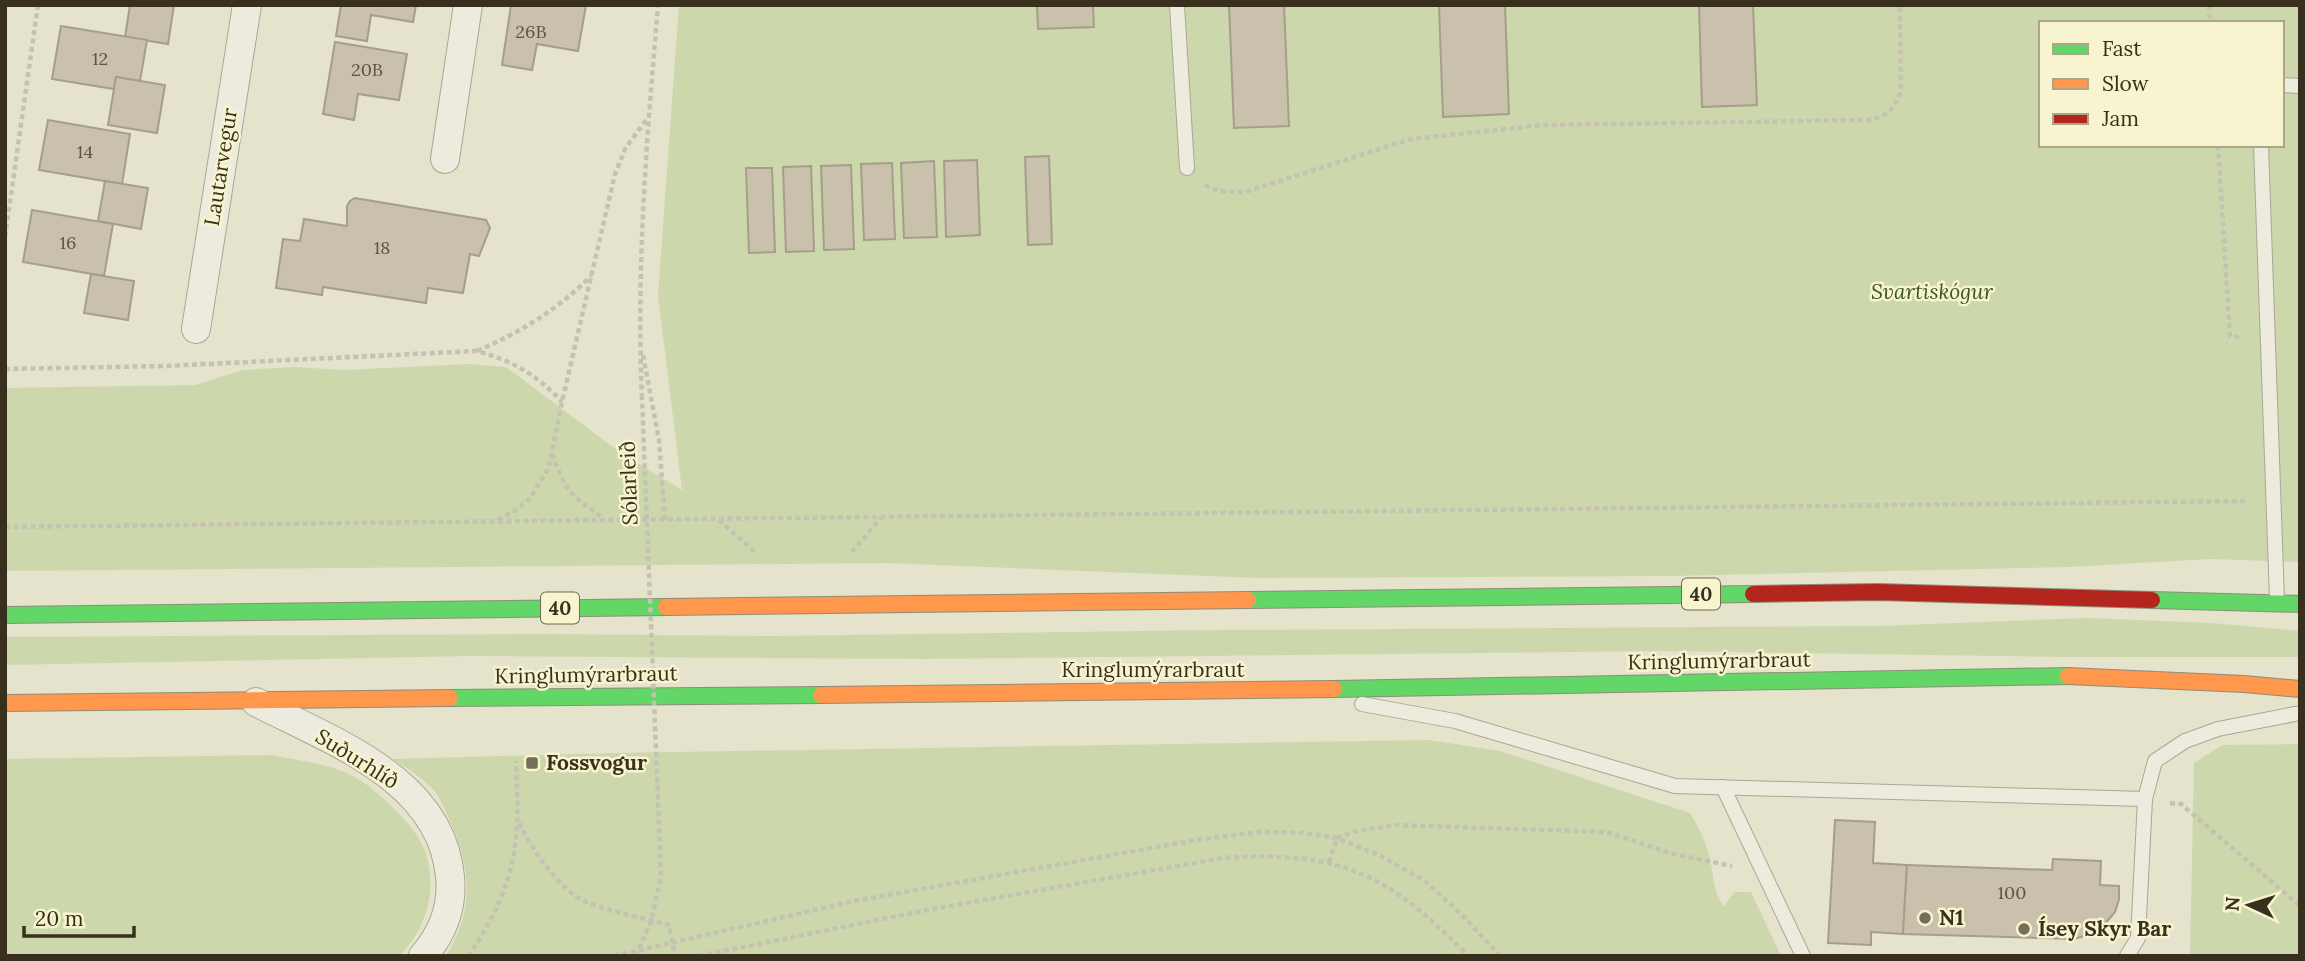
<svg xmlns="http://www.w3.org/2000/svg" width="2305" height="961" viewBox="0 0 2305 961" font-family="Lora,serif">
  <style>
    .green { fill: #cdd7ac; fill-rule: evenodd }
    .building { fill: #c9c1ab; stroke: #a59e8a; stroke-width: 2 }
    .lines { fill: none; stroke-linecap: round; stroke-linejoin: round }
    .lane-casing { stroke: #aaa695; stroke-width: 16 }
    .street-casing { stroke: #aaa695; stroke-width: 30 }
    .fast-casing { stroke: #8f8c7b; stroke-width: 18 }
    .slow-casing { stroke: #8f8c7b; stroke-width: 18 }
    .jam-casing { stroke: #8f8c7b; stroke-width: 18 }
    .path { stroke: #c5c2b3; stroke-width: 4.5; stroke-dasharray: 5 3.5; stroke-linecap: butt }
    .lane { stroke: #ecebdd; stroke-width: 14 }
    .street { stroke: #ecebdd; stroke-width: 28 }
    .fast { stroke: #63d668; stroke-width: 16 }
    .slow { stroke: #ff974d; stroke-width: 16 }
    .jam { stroke: #b3261e; stroke-width: 16 }
    .path-bridge { stroke: #c5c2b3; stroke-width: 4.5; stroke-dasharray: 5 3.5; stroke-linecap: butt }
    .poi-dot { fill: #756f59; stroke: #f7f4cf; stroke-width: 2.5 }
    .labels { text-anchor: middle; stroke-width: 5; stroke-linejoin: round; paint-order: stroke }
    .number-label { font-size: 18px; fill: #5c5440 }
    .shield { fill: #f7f4cf; stroke: #716b52; stroke-width: 2 }
    .shield-label { font-size: 19px; font-weight: bold; fill: #38301c }
    .street-label { font-size: 21px; fill: #38301c; stroke: #f7f4cf }
    .park-label { font-size: 21px; font-style: italic; fill: #3d5622; stroke: #f7f4cf }
    .poi-label { font-size: 21px; font-weight: bold; fill: #38301c; stroke: #f7f4cf; text-anchor: start }
  </style>
  <rect width="100%" height="100%" fill="#e5e3cb"/>
  <g class="green">
    <path d="M679,5H2300V562L2209,559L2069,567L1672,576L1257,578L887,563L5,571V388L195,385L243,370L294,367L343,370L470,364L506,367L621,453L682,490L658,296ZM2041,23H2282V145H2041Z"/>
    <path d="M2087,618L2212,623L2300,631V657H2061L1665,651L927,659L470,656L5,665V637L541,634L773,636L1215,630L1879,626Z"/>
    <path d="M1429,740L1500,751L1690,813C1699,828 1706,842 1710,859C1714,876 1713,893 1724,906L1734,892H1751L1781,956H446C474,910 472,869 450,821C445,810 440,797 432,788C420,776 407,768 392,759L615,753Z"/>
    <path d="M2300,744V956H2190L2194,763L2222,745Z"/>
    <path d="M271,755C301,761 337,764 363,782C379,793 405,818 416,834C442,872 431,928 398,956H5V759Z"/>
  </g>
  <g class="building">
    <path d="M130,5H174L168,44L125,37Z"/>
    <path d="M341,5H416L413,22L371,15L367,41L336,36Z"/>
    <path d="M511,5H586L578,51L537,44L532,70L502,65Z"/>
    <path d="M1037,5H1093L1094,27L1038,29Z"/>
    <path d="M1229,5H1284L1289,126L1234,128Z"/>
    <path d="M1439,5H1505L1509,114L1443,117Z"/>
    <path d="M1699,5H1753L1757,105L1702,107Z"/>
    <path d="M61,26L147,40L140,81L116,77L114,89L52,79Z"/>
    <path d="M335,42L407,54L399,100L358,94L354,120L323,114Z"/>
    <path d="M116,77L165,85L157,133L108,125Z"/>
    <path d="M48,120L130,134L122,184L39,170Z"/>
    <path d="M1049,156L1052,244L1028,245L1025,157Z"/>
    <path d="M977,160L980,235L946,237L944,161Z"/>
    <path d="M934,161L937,237L904,238L901,163Z"/>
    <path d="M892,163L895,239L864,240L861,164Z"/>
    <path d="M851,165L854,249L824,250L821,166Z"/>
    <path d="M811,166L814,251L786,252L783,167Z"/>
    <path d="M746,168H772L775,252L749,253Z"/>
    <path d="M105,181L148,188L141,229L98,221Z"/>
    <path d="M355,198L486,220L490,228L479,256L470,254L463,293L428,288L426,303L323,287L322,295L276,288L283,239L300,241L304,219L347,226V206L350,201Z"/>
    <path d="M32,210L113,224L104,276L23,262Z"/>
    <path d="M91,274L134,281L128,320L84,313Z"/>
    <path d="M1835,820L1875,822L1873,863L1907,865L1903,934L1871,932V945L1828,943Z"/>
    <path d="M2053,859L2101,861L2100,885L2119,886V899L2115,912L2098,932L2074,939L1903,934L1907,865L2052,870Z"/>
  </g>
  <g class="lines">
    <g class="lane-casing">
      <g id="lane">
        <path d="M1177,5L1187,168"/>
        <path d="M2282,85L2300,86"/>
        <path d="M2261,145L2277,601"/>
        <path d="M1362,704L1455,721L1675,786L2145,799"/>
        <path d="M1723,787L1803,956"/>
        <path d="M2127,956L2138,938L2145,799L2155,761L2185,741L2218,729L2300,713"/>
      </g>
    </g>
    <g class="street-casing">
      <g id="street">
        <path d="M445,159L468,5"/>
        <path d="M196,329L247,5"/>
        <path d="M256,702C331,741 442,779 450,877C453,907 443,933 423,956"/>
      </g>
    </g>
    <g class="fast-casing">
      <g id="fast">
        <path d="M1248,600L1753,594"/>
        <path d="M2152,600L2300,604"/>
        <path d="M5,615L666,607"/>
        <path d="M1334,689L2068,676"/>
        <path d="M450,698L821,695"/>
      </g>
    </g>
    <g class="slow-casing">
      <g id="slow">
        <path d="M666,607L1248,600"/>
        <path d="M2068,676L2244,684L2300,689"/>
        <path d="M821,695L1334,689"/>
        <path d="M5,703L450,698"/>
      </g>
    </g>
    <g class="jam-casing">
      <path id="jam" d="M1753,594L1878,592L2152,600"/>
    </g>
    <g class="path">
      <path d="M2209,5L2210,23"/>
      <path d="M2218,145L2230,336L2243,338"/>
      <path d="M1205,185L1218,191L1245,192L1411,139L1544,125L1869,120C1888,116 1896,108 1901,90L1900,5"/>
      <path d="M5,237L38,5"/>
      <path d="M477,351C521,332 557,310 591,276"/>
      <path d="M643,355L659,440L665,520"/>
      <path d="M5,369L165,366L476,351C512,360 537,375 562,402"/>
      <path d="M642,398C636,266 647,136 658,5"/>
      <path d="M552,454C567,494 570,495 604,518"/>
      <path d="M498,520L518,509L531,497L549,467L562,402L615,174L625,149L649,116"/>
      <path d="M719,520L755,552"/>
      <path d="M5,527L2247,501"/>
      <path d="M852,552L881,518"/>
      <path d="M2170,803L2181,804L2300,906"/>
      <path d="M519,823C533,850 551,877 575,896C592,908 646,919 669,925L675,956"/>
      <path d="M1337,838L1356,831L1396,825L1607,832L1670,853L1732,866"/>
      <path d="M1329,862L1337,838"/>
      <path d="M468,956C476,946 482,935 488,924C520,868 519,823 516,761"/>
      <path d="M614,956L854,901L1202,839L1260,832L1304,833L1337,838L1381,856L1425,881L1462,915L1500,956"/>
      <path d="M699,956L927,910L1223,858C1339,850 1388,873 1468,956"/>
    </g>
    <use href="#lane" class="lane"/>
    <use href="#street" class="street"/>
    <use href="#fast" class="fast"/>
    <use href="#slow" class="slow"/>
    <use href="#jam" class="jam"/>
    <path class="path-bridge" d="M635,956L651,922L661,877L642,398"/>
  </g>
  <g class="poi-dot">
    <rect x="525" y="756" width="14" height="14" rx="3.5"/>
    <circle cx="1925" cy="918" r="7"/>
    <circle cx="2024" cy="929" r="7"/>
  </g>
  <g class="labels">
    <g class="number-label">
      <text x="531" y="38">26B</text>
      <text x="100" y="65">12</text>
      <text x="367" y="76">20B</text>
      <text x="85" y="158">14</text>
      <text x="68" y="249">16</text>
      <text x="382" y="254">18</text>
      <text x="2012" y="899">100</text>
    </g>
    <g class="shield">
      <rect x="1682" y="578.5" width="38" height="31" rx="5"/>
      <rect x="541" y="592.5" width="38" height="31" rx="5"/>
    </g>
    <g class="shield-label">
      <text x="1701" y="601">40</text>
      <text x="560" y="615">40</text>
    </g>
    <g class="street-label">
      <text transform="translate(221 167) rotate(-81)" y="7">Lautarvegur</text>
      <text transform="translate(629 483) rotate(-92)" y="7">Sólarleið</text>
      <text transform="translate(1719 661) rotate(-1)" y="7">Kringlumýrarbraut</text>
      <text x="1153" y="677">Kringlumýrarbraut</text>
      <text transform="translate(586 675) rotate(-1)" y="7">Kringlumýrarbraut</text>
      <text transform="translate(357 759) rotate(32)" y="7">Suðurhlíð</text>
    </g>
    <g class="park-label">
      <text x="1932" y="299">Svartiskógur</text>
    </g>
    <g class="poi-label">
      <text x="546" y="770">Fossvogur</text>
      <text x="1939" y="925">N1</text>
      <text x="2038" y="936">Ísey Skyr Bar</text>
    </g>
  </g>
  <rect width="2305" height="961" fill="none" stroke="#38301c" stroke-width="14"/>
  <rect x="2039" y="21" width="245" height="126" fill="#f7f4cf" stroke="#aba687" stroke-width="2"/>
  <rect x="2053" y="44" width="35" height="10" fill="#63d668" stroke="#aba687" stroke-width="2"/>
  <text x="2102" y="56" font-size="21" fill="#38301c">Fast</text>
  <rect x="2053" y="79" width="35" height="10" fill="#ff974d" stroke="#aba687" stroke-width="2"/>
  <text x="2102" y="91" font-size="21" fill="#38301c">Slow</text>
  <rect x="2053" y="114" width="35" height="10" fill="#b3261e" stroke="#aba687" stroke-width="2"/>
  <text x="2102" y="126" font-size="21" fill="#38301c">Jam</text>
  <g transform="translate(2249 905) rotate(274)" stroke="#f7f4cf" stroke-width="5" paint-order="stroke">
  <path d="M0-5L12 26L0 18L-12 26Z" fill="#38301c"/>
  <text y="-10" font-size="19" font-weight="bold" text-anchor="middle" fill="#38301c">N</text>
  </g>
  <path d="M24 926v10h110v-10" fill="none" stroke="#38301c" stroke-width="3.5"/>
  <text x="35" y="926" font-size="21" fill="#38301c" stroke="#f7f4cf" stroke-width="5" paint-order="stroke">20 m</text>
</svg>
